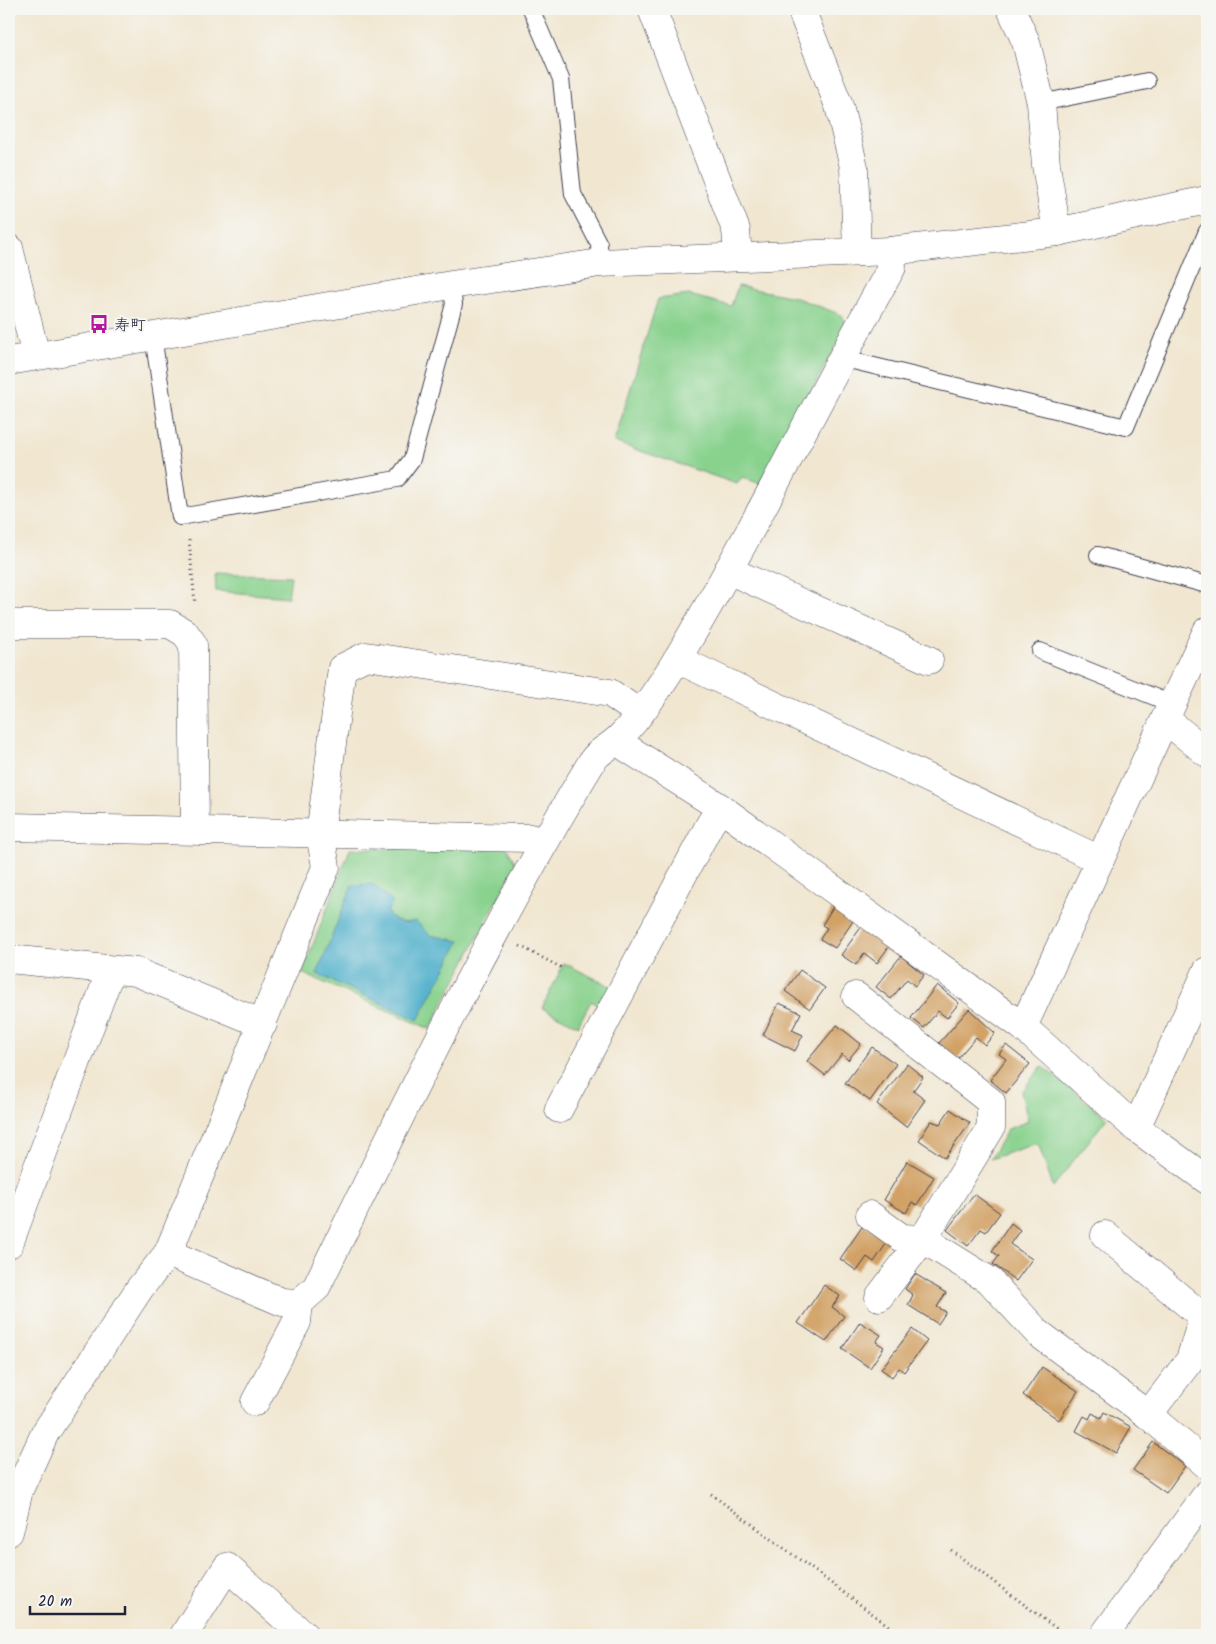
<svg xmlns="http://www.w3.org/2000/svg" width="1216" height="1644" viewBox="0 0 1216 1644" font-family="Kalam,'Klee One',sans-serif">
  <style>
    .green { fill: #89d28e; stroke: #567a64 }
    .water { fill: #4caecb; stroke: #376883 }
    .building { fill: #d1a165 }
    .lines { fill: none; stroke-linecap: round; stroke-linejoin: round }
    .service-casing { stroke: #414052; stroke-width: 18 }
    .minor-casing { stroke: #414052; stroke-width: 29 }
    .tertiary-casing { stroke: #414052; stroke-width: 29 }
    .path { stroke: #414052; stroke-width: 3; stroke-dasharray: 1 4; stroke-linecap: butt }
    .service { stroke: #fff; stroke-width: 16 }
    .minor { stroke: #fff; stroke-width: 28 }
    .tertiary { stroke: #fff; stroke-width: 28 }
    .labels { text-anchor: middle; stroke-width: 4; stroke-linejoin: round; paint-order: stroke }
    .poi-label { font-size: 16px; fill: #22223b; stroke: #f6f6f2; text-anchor: start }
  </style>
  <rect width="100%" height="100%" fill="#f6f6f2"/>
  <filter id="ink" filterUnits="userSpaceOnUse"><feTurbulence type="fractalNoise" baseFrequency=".02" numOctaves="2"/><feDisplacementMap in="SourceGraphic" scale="10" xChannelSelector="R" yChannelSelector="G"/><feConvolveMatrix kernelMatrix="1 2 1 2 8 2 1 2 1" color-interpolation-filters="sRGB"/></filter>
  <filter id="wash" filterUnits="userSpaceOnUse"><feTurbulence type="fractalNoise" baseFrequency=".0096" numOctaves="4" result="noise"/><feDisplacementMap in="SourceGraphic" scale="20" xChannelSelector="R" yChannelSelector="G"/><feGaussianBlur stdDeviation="1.12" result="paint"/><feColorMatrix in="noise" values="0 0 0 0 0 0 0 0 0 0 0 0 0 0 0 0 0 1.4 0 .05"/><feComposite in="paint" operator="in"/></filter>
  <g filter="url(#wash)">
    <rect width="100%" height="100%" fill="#f1e7d1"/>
    <g class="green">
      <path d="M738,286L794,297L842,315L847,326L760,484L742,477L737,484L614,442L658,299L689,295L731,306Z"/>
      <path d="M215,573L291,576L288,597L216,591Z"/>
      <path d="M506,846L516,864L430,1029L302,973L350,849Z"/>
      <path d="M564,963L612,987L602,1007L591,1001L578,1026L542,1008Z"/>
      <path d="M1042,1066L1107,1118L1053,1187L1038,1143L990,1159L1008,1129L1028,1121L1021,1092Z"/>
    </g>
    <path class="water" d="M373,884L393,902L387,912C396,923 402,924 416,921L430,935L460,941L418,1020L317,974L352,885Z"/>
    <g id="blocks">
      <g class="building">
        <path d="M836,902L857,915L835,948L820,939L827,928L822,925Z"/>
        <path d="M862,926L890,945L877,963L864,953L856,965L841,955Z"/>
        <path d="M901,956L924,975L915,986L907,979L891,999L876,987Z"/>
        <path d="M800,970L825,988L810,1009L785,991Z"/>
        <path d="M937,985L959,1003L947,1018L938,1011L924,1028L911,1018Z"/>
        <path d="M779,1003L801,1013L792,1030L803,1035L795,1051L763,1035Z"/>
        <path d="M969,1009L995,1033L985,1045L976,1037L957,1059L939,1043Z"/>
        <path d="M837,1025L861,1044L848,1060L842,1054L825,1075L807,1061Z"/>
        <path d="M1006,1045L1030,1064L1006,1093L990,1080L1006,1059L999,1054Z"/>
        <path d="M872,1047L896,1064L870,1101L845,1083Z"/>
        <path d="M907,1064L923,1077L913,1091L925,1100L906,1127L877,1104Z"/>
        <path d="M950,1109L970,1123L945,1158L919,1140L931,1121L940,1124Z"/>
        <path d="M907,1161L934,1177L917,1205L912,1202L906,1213L884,1200Z"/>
        <path d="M974,1194L1000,1213L986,1232L981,1229L968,1246L947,1230Z"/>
        <path d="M1011,1223L1020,1230L1010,1244L1032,1259L1016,1281L993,1264L999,1256L992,1251Z"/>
        <path d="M864,1224L888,1241L874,1262L867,1257L857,1271L840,1259Z"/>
        <path d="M915,1274L946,1293L937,1307L946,1312L938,1324L908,1305L913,1295L905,1289Z"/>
        <path d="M824,1285L840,1296L832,1307L844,1316L826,1342L798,1323Z"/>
        <path d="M860,1322L881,1335L876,1342L884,1347L870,1368L842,1349Z"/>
        <path d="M912,1329L927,1341L904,1372L899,1368L892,1377L881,1369Z"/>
        <path d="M1042,1367L1078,1391L1059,1420L1023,1395Z"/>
        <path d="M1104,1412L1131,1427L1116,1453L1076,1431L1084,1416L1089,1419L1092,1413L1101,1418Z"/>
        <path d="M1153,1442L1185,1466L1166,1493L1133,1470Z"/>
      </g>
    </g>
  </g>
  <g filter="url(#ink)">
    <use href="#blocks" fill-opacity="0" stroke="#414052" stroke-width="1"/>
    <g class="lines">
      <g class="service-casing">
        <g id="service">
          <path d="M531,9L561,79L573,194L599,244L600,263"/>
          <path d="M1041,103L1147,81"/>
          <path d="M153,336L180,517L397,479L412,459L454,304L451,285"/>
          <path d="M841,358L1126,427L1207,231"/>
          <path d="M1098,555L1207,585"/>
          <path d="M1040,651L1172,704"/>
        </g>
      </g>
      <g class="minor-casing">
        <g id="minor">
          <path d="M652,9L736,230L738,256"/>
          <path d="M801,9L839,106L854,167L857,252"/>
          <path d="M1011,9L1026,42L1041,103L1046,165L1057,232"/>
          <path d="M9,248L36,356"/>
          <path d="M728,570L929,660"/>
          <path d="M9,624H170L185,633L193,644L195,829"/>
          <path d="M677,659L1100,860"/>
          <path d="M1165,719L1207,753"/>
          <path d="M616,741L721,808L1023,1027L1165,719L1207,631"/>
          <path d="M9,827L530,838L544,843"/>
          <path d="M9,959L136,972L263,1024"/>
          <path d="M856,996L991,1102V1128L923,1239L902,1238L870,1215"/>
          <path d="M1023,1027L1136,1128L1207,1180"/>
          <path d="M559,1109L710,824L721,808"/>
          <path d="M1136,1128L1207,971"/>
          <path d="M1105,1235L1203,1317L1190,1360L1148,1415"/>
          <path d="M9,1244L111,970"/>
          <path d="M168,1253L326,867L320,834L342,668L366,656L610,693L639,713"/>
          <path d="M879,1297L923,1239L990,1281L1038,1333L1148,1415L1207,1465"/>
          <path d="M255,1402L297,1322L299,1303L316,1288C403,1109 490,930 593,760C599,751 608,748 616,741C639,720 663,682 679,656C755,529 819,396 892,267L890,251"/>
          <path d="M9,1532L19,1490L45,1433L140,1288L168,1253L282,1302L299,1303"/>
          <path d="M184,1635L227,1567L304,1635"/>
          <path d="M1104,1635L1207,1494"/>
        </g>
      </g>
      <g class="tertiary-casing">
        <path id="tertiary" d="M9,361L451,285L600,263L890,251L1057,232L1207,200"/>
      </g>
      <g class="path">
        <path d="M189,540L195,603"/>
        <path d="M520,946L562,968"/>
        <path d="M711,1494L901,1635"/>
        <path d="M951,1550L1065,1635"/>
      </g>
      <use href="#service" class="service"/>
      <use href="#minor" class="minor"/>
      <use href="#tertiary" class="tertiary"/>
    </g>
  </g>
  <defs>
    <g id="bus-bare" transform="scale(1.5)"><path d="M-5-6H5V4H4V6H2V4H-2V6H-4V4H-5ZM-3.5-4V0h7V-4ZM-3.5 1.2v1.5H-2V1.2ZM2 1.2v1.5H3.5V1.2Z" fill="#b5179e" stroke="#f6f6f2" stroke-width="2.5" paint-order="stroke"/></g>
  </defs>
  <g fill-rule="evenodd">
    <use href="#bus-bare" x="99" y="324"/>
  </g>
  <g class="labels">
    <g class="poi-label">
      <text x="114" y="330">寿町</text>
    </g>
  </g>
  <rect width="1216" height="1644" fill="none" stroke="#f6f6f2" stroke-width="30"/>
  <path d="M30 1606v8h95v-8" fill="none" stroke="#22223b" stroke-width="2.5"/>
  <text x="38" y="1606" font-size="15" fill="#22223b" stroke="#f6f6f2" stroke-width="4" paint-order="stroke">20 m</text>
</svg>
